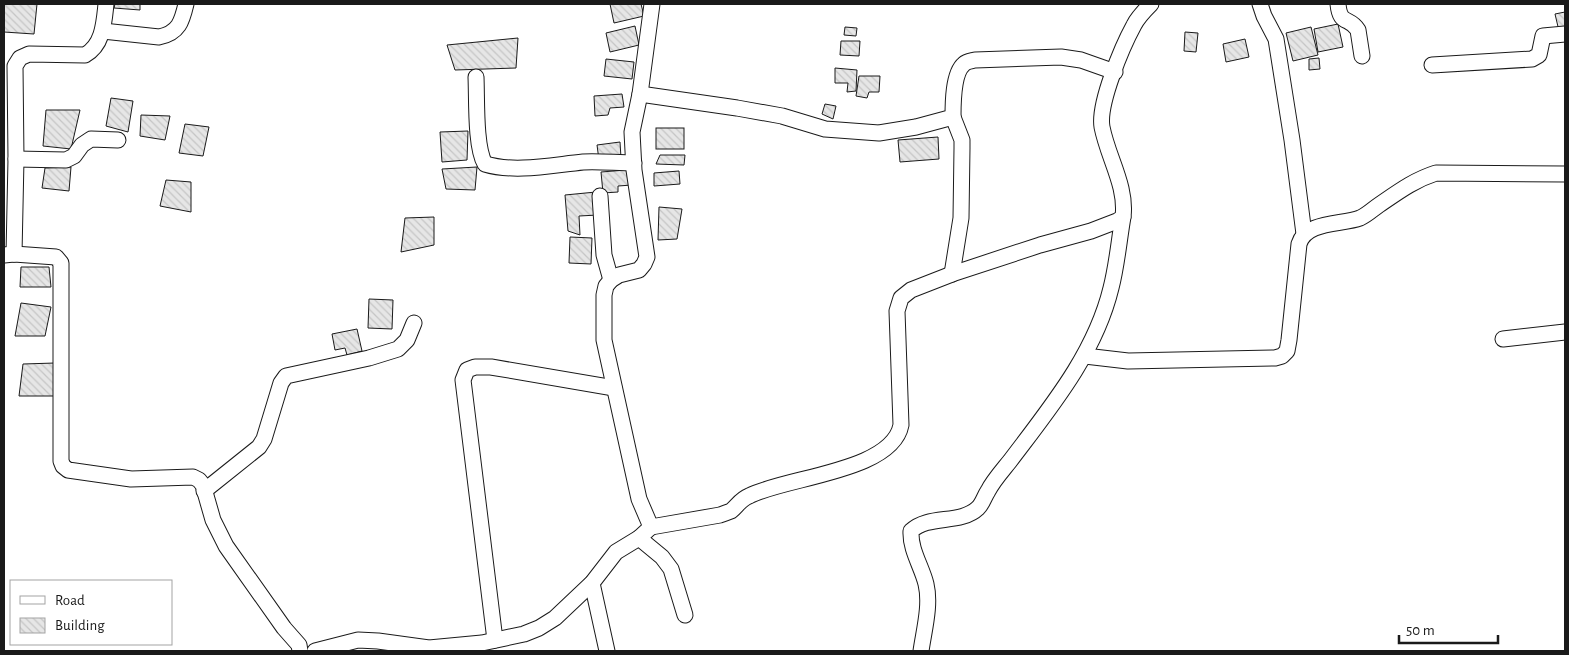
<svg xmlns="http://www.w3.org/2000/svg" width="1569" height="655" viewBox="0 0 1569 655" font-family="'Alegreya Sans',sans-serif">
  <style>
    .building { fill: url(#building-back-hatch); stroke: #1a1a1a }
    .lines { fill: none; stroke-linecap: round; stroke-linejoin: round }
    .minor-casing { stroke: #1a1a1a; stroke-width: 17 }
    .minor { stroke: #fff; stroke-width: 15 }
  </style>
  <defs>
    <pattern id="building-back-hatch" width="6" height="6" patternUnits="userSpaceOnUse" patternTransform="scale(1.25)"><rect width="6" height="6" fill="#e6e6e6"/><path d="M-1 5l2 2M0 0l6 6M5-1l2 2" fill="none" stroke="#c5c5c5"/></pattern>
  </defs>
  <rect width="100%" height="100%" fill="#fff"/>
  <g class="building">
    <path d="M4,4H37L34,34L4,32Z"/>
    <path d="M115,4H140V10L114,8Z"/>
    <path d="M610,4H641L644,16L614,23Z"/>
    <path d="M1565,12V30L1559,31L1555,14Z"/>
    <path d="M1338,24L1343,47L1318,52L1314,29Z"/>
    <path d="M635,26L639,45L610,52L606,33Z"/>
    <path d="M845,27L857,28L856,36L844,35Z"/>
    <path d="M1311,27L1318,55L1293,61L1286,33Z"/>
    <path d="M1185,32L1198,33L1196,52L1184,51Z"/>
    <path d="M518,38L516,68L455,70L447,45Z"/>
    <path d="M1245,39L1249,57L1226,62L1223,44Z"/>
    <path d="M841,41H860L859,56L840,55Z"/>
    <path d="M1319,58L1320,69L1309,70V59Z"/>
    <path d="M606,59L634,62L632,79L604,76Z"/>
    <path d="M835,68L857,70L856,91L847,92L848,83H835Z"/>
    <path d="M859,76H880L879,92H869L867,98L856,96Z"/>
    <path d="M622,94L624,107L610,108L608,115L595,116L594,96Z"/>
    <path d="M111,98L133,101L128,132L106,126Z"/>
    <path d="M825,104L836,106L833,119L822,114Z"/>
    <path d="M46,110H80L71,149L43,146Z"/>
    <path d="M141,115L170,116L165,140L140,136Z"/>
    <path d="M185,124L209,127L203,156L179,153Z"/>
    <rect x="656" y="128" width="28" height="21"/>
    <path d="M468,131L467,160L442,162L440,132Z"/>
    <path d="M938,137L939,159L900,162L898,140Z"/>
    <path d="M620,142L621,158L599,160L597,145Z"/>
    <path d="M660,155H685L684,165L656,164Z"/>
    <path d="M71,167L69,191L42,188L45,168Z"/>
    <path d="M477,167L475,190L446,189L442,169Z"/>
    <path d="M626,170L632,185L618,186V192L603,193L601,172Z"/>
    <path d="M679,171L680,184L654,186V173Z"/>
    <path d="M166,180L191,182V212L160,206Z"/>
    <path d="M596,192L598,215L579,216L580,235L568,231L565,195Z"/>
    <path d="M659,207L682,209L677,239L658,240Z"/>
    <path d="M434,217V245L401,252L405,218Z"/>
    <path d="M570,237L592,238L591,264L569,263Z"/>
    <path d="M21,267H49L51,287H20Z"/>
    <path d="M369,299L393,300L392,329L368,328Z"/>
    <path d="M21,303L51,307L45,336H15Z"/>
    <path d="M357,329L362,351L347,355L345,348L335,350L332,334Z"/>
    <path d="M55,363V396H19L23,364Z"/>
  </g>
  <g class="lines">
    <g class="minor-casing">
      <g id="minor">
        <path d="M1260,4L1264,16L1276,39L1292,140L1304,234"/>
        <path d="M1338,4C1340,26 1349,16 1358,30L1362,56"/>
        <path d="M103,31L159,37C179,33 182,21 186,4"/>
        <path d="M1432,65L1532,59L1539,55L1543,36L1565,34"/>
        <path d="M476,77C477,99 475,147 485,164C515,173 552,165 583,162C599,161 617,163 634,163"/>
        <path d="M640,94L737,108L782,116L825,129L879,133L916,127L953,117C953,104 953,73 964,64C967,61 971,61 975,60L1061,57L1081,60L1115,72"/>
        <path d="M16,159L66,160L74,156L82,145L91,139L118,140"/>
        <path d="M600,196L604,255L611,280"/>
        <path d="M14,254L16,159L15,66L20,58L29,54L85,55C103,45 104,23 106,4"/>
        <path d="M4,255L14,254L56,257L61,263V461L63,466L68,470L131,479L193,477L199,480L203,485L213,520L226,546L284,628L299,645L300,651"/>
        <path d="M952,274L961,218L962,148V140L953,117"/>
        <path d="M1503,339L1565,332"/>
        <path d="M1085,356L1128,361L1275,358L1282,356L1287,351L1289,340L1299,244C1306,221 1341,225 1360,218C1367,215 1373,209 1379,205C1398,192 1414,180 1436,173L1565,174"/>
        <path d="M204,491L259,447L264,439L281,383L286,376L369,358L398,349L407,340L414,323"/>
        <path d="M651,527L720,515C723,514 728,512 731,511C737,506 741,499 749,496C785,477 892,472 901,425L897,311L901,298L911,290L952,274L1040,245L1091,231L1117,221L1123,217C1127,186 1108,158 1102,127C1098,104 1122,47 1134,25C1138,17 1145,10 1151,4"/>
        <path d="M639,538L662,557L671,569L685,615"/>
        <path d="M592,583L607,651"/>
        <path d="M495,640L463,380L467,370L475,367H491L614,388"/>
        <path d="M315,651L358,640L378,641L429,648L482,643L524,634L539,628L555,618L592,583L616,552L639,538L651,527L639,499L604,340V295L606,286L611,280L619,275L639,270L644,264L647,257L634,170L632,132L640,94L652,4"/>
        <path d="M921,651C924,630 931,605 926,584C922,567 910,550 911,531C929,514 960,525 978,508C983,503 984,497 988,491C993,481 1002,471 1010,461C1050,408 1095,354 1111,288C1117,265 1119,240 1123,217"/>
      </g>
    </g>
    <use href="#minor" class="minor"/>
  </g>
  <rect width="1569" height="655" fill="none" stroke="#1a1a1a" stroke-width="10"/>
  <rect x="10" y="580" width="162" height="65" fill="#ffffff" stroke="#a3a3a3"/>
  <rect x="20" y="596" width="25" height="8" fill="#ffffff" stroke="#a3a3a3"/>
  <text x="55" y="605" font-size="15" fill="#1a1a1a">Road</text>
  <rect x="20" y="618" width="25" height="15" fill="url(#building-back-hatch)" stroke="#a3a3a3"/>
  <text x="55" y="630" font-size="15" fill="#1a1a1a">Building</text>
  <path d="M1399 635v8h99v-8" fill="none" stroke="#1a1a1a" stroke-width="2.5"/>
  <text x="1406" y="635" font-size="15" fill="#1a1a1a" stroke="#ffffff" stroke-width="4" paint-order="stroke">50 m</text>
</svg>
